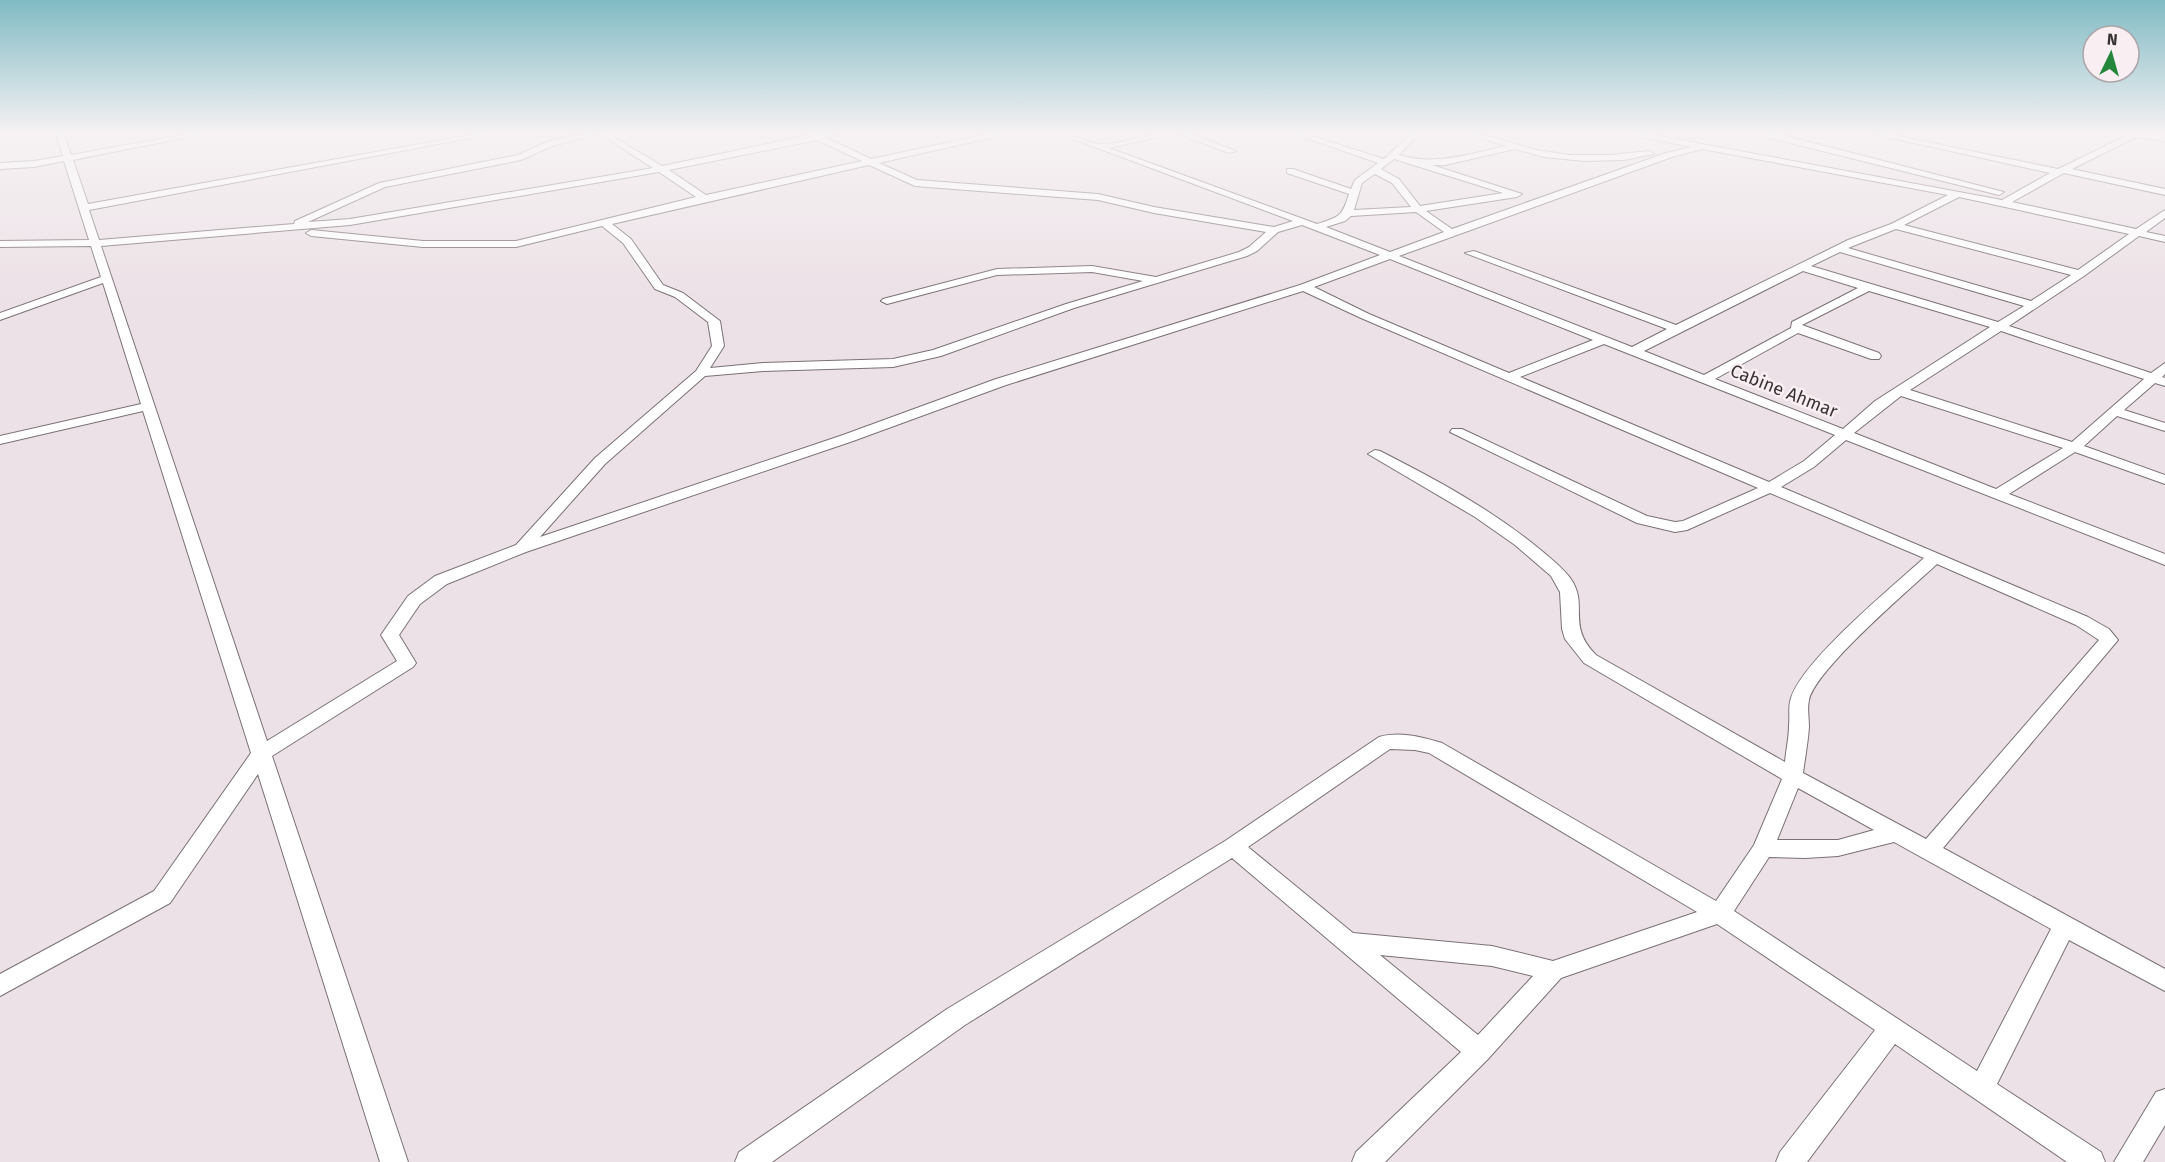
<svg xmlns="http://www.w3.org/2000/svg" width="2165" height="1162" viewBox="0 0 2165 1162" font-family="'Fira Sans',sans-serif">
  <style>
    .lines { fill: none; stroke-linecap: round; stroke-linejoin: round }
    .minor-casing { stroke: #7a7175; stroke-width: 2 }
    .minor { fill: #fff; fill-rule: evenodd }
    .labels { text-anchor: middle; stroke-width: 5; stroke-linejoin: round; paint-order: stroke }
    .street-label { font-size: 18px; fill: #383435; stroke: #f9eff3 }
  </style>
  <rect width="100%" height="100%" fill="#ece1e6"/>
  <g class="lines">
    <g class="minor-casing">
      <g id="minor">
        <path d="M56,134H64L71,155L187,134H203L73,160L88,204L475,134H491L89,210L99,240L294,224L295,221L379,183L518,155L549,141L585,134H599L552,146L521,160L385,187L308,222L350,219L653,168L600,134H609L662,166L815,134H838L827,138L871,159L988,134H1002L998,136L879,163L917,180L1098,194L1154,207L1274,227L1293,221L1060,134C1075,133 1087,144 1102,144C1123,144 1143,134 1164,134L1163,136L1109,148L1317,224C1339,217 1342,217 1349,194L1287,173V169H1293L1351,189L1355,180L1378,163L1295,134H1306L1384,159L1411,134H1419L1399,155C1436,166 1469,154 1506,146L1469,134H1481L1536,150L1570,155H1610L1650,151L1654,154L1624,160L1584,161L1544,157L1515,149L1445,165H1432L1522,194L1517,197L1426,211L1452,229L1666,153L1691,147L1637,136L1633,134H1648L2002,200L2050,173L1874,134H1888L2058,169L2126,136L2125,134L2165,135V141L2136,137L2072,169L2165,189V195L2064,173L2012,202L2136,229L2165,210V218L2146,232L2165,236V242L2139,236L2084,276L2009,326L2151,373L2165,363V374L2162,377L2165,378V386L2155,383L2124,410L2165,423V431L2117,416L2084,446L2165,475V484L2075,452L2009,494L2165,554V565L1846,440L1814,467L1781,487L2088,617L2109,629L2118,640L1943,848L2165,969V991L2069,940L1997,1084L2101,1152L2105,1162H2067L1895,1044L1807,1162H1776L1780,1152L1875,1030L1717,924L1561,978L1488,1059L1385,1162H1352L1356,1152L1461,1052L1232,858L965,1025L772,1162H735L739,1152L947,1009L1225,841L1379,737C1399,731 1422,737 1442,743L1716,901L1754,845L1782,779L1584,663L1565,639L1562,629L1560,592L1551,576L1515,545L1475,517L1368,454L1375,450L1380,451C1435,479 1489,508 1537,547C1549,557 1562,567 1571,579C1589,606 1566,625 1596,655L1785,762C1786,750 1789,738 1789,725C1790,716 1788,706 1791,698C1803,660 1892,587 1924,558L1770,493L1687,530L1675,532L1637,523L1450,432L1452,429H1462L1647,516L1675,522L1683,521L1758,488L1361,318L1303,291L1006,385L853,441L526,552L447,584L420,604L399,635L416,663L413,667L272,756L408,1162H380L258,774L170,903L0,996V974L154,891L251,753L143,411L0,444V436L141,404L103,283L0,320V313L101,277L91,246L0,247V241L89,240L64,161L34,167L0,169V163L34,161L63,156ZM817,140L862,161L706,195L669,170ZM1702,149L1948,195L1891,224L1848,240L1676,325L1474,251L1465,253L1667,329L1632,347L1399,256L1672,157ZM1394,159L1503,193L1420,206L1399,179L1381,169ZM869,165L915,186L1098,200L1154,213L1266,232L1249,247L1239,252L1156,277L1092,266L997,269L883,299L881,301L887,304L997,275L1092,272L1143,281L1066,304L933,350L893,359L763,363L710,368L724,346L720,321L683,293L663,285L631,239L612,224ZM659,172L696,197L516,241H423L311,230L306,233L311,236L423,247H516L602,226L623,243L655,289L675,297L708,322L712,346L696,371L595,458L516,545L435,576L408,596L381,635L397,661L267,741L101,246L350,225ZM1375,174L1392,183L1411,207L1354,210L1362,183ZM1959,197L2129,234L2078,270L1904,225ZM1416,212L1444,232L1390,252L1326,227L1345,221L1351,216ZM1302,225L1380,255L1300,285L996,379L843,435L540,537L605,464L705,376L763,371L893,367L941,356L1074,308L1247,256L1257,251L1278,232ZM1896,229L2071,275L2031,301L1848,248ZM1840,252L2024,306L1998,322L1811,266ZM1390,259L1593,340L1509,373L1369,314L1314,287ZM1803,271L1858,288L1792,322L1791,328L1704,375L1644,351ZM1869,291L1990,327L1875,401L1843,429L1715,379L1798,333L1871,359H1879L1881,356L1879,353L1802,325ZM2001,331L2144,379L2072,442L1910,390ZM1604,344L1835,435L1804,461L1769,482L1520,377ZM1901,396L2063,448L1996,489L1854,433ZM1937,564L2076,625L2099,640L1926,839L1803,773C1805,758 1808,742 1809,727C1809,718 1807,708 1809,700C1815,670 1911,588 1937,564ZM1390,749L1415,750L1429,753L1697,912L1553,961L1492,946L1353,933L1248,847ZM1798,788L1874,830L1838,840H1777ZM1894,842L2051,929L1977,1071L1734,911L1769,857L1805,858L1838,856ZM1380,955L1492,966L1533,976L1478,1035Z"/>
        <path d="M1179,134H1190L1236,151L1229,153Z"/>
        <path d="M1766,134H1778L2004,192L1999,195L1766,137Z"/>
        <path d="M2165,1089V1125L2143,1162H2114L2156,1092Z"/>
      </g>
    </g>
    <use href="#minor" class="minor"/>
  </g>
  <linearGradient id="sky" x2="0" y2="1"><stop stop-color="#81bbc4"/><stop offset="0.45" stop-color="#f6f2f4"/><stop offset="1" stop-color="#f6f2f4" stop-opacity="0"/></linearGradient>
  <rect width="2165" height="296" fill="url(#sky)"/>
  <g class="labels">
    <g class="street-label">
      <text transform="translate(1784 391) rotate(22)" y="6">Cabine Ahmar</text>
    </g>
  </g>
  <g transform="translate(2111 54) rotate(5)"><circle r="28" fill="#f9eff3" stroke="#aca4a7" stroke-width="1.5"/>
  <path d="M0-4.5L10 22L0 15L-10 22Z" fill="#24863a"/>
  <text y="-9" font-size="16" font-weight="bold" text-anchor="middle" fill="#383435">N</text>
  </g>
</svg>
